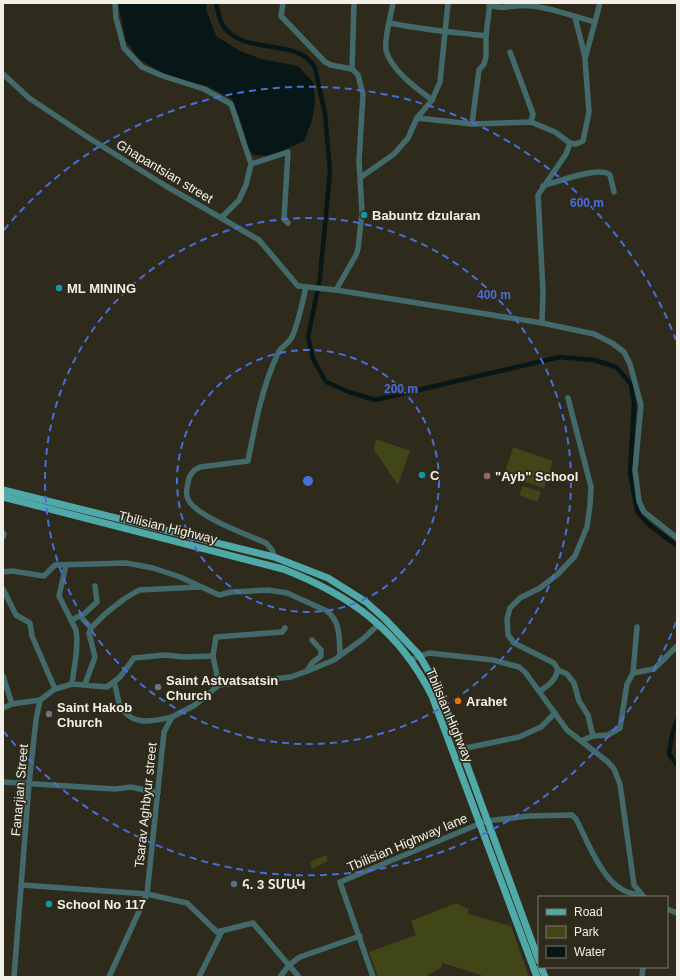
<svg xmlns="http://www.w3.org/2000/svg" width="680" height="980" viewBox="0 0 680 980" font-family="Helvetica,'Noto Sans Armenian',sans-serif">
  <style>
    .green { fill: #414616 }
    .water { fill: #071616 }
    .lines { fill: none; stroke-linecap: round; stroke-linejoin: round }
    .canal { stroke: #071616; stroke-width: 4.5 }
    .minor { stroke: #436a6a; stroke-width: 5.5 }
    .major { stroke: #50a9a9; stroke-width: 7 }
    .ring { fill: none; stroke: #486edb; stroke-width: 2; stroke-dasharray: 7 5 }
    .culture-dot { fill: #0f9aa8; stroke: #2f2b1c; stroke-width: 1.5 }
    .education-dot { fill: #8d6e63; stroke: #2f2b1c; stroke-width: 1.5 }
    .worship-dot { fill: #6b7280; stroke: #2f2b1c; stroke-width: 1.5 }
    .food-dot { fill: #e8710a; stroke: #2f2b1c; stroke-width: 1.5 }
    .service-dot { fill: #5c6f8a; stroke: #2f2b1c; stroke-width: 1.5 }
    .labels { text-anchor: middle; stroke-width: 3.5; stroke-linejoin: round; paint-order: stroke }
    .street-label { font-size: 13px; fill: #f2f0e6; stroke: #2f2b1c }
    .poi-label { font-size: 13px; font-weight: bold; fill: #f2f0e6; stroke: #2f2b1c; text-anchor: start }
    .centre { fill: #486edb; stroke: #2f2b1c; stroke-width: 2 }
    .ring-label { font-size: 12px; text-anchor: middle; font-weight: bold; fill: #486edb; stroke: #2f2b1c; stroke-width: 3.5; stroke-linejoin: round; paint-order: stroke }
  </style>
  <rect width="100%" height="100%" fill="#2f2b1c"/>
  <g class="green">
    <path d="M376,439L410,451L398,485L374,450Z"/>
    <path d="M513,447L553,461L544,488L504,475Z"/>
    <path d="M523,486L541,492L537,502L519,495Z"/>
    <path d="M326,855L328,861L312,869L310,862Z"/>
    <path d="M456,903L468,909V914L511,926L529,977H483L481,975L442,963V967L425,977H378L369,952L416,935L411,921Z"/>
  </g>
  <path class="water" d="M118,3H206L207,12L216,36L240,51L261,59L298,66L313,82L315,101L312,120L304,141L270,156L254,155L248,149L242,125L232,99L207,86L167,76L139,59L126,41Z"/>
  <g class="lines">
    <g class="canal">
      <path d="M216,3C218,11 219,20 224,27C245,56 300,37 315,68L325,114L330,171L320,278L308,337L313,359L326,382L349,392L375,400L560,357L594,360L616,367L631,384L634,405L630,473L637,511L648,524L677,546"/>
      <path d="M677,720L672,735L669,754L677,765"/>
    </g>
    <g class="minor">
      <path d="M115,3L116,18L124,48L142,67L163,76L204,89L231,104L251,164L246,185L239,200L222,217"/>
      <path d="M283,3L281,16L325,62L331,65L352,69L358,75L363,94L359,161L362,212L358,249L356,255L336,290"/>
      <path d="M393,3C391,15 384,38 386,50C390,69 417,89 432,100"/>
      <path d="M489,5C506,11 514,3 532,6C553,8 574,17 595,22"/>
      <path d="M575,17L585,57"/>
      <path d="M390,23C422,30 453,32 486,36"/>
      <path d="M510,52L533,114L531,122"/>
      <path d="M352,69L354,3"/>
      <path d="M3,74L29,98L89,138L166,186L259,240L298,286L336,290L542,323L594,334L612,343L624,352L630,364L641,405L635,470L639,501L644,512L677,538"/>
      <path d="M417,118L432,100L440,82L448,3"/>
      <path d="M472,124L479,70L484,64L486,57V36L490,3"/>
      <path d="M570,143L576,144L583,141L589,112L585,59L600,3"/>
      <path d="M251,164L288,152L284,219L288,223"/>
      <path d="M361,177L394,154L408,138L417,118L472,124L531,122L555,132L570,143L566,154L538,195L543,291L542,323"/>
      <path d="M543,186C556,182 601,165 610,175L614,192"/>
      <path d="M3,533L4,534L3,537"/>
      <path d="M274,557L272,550L266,543C248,535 195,516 188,499C185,494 187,488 188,483C189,475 193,470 200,467L248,461C255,425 262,387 278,353C281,347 289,343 292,337C299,321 302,304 306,287"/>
      <path d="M66,565L59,596L76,630C79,648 74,666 72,684"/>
      <path d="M3,572L12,571L44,576L55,565L126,563L153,568L180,577L219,595L231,592L268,590L287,593L327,611C341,622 339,639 340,655"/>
      <path d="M3,589L16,615L30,623L32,636L55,689"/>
      <path d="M80,616L91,628"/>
      <path d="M71,620L84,614L97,602L95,586"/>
      <path d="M412,659L429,653L493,660L519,667L525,672L567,730L608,762L614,769L620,784L634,885L644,897"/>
      <path d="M558,670L567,674L574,683L579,701L588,715L593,736"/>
      <path d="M307,671L312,663L321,656V650L312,640"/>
      <path d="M633,673L637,627"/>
      <path d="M3,676L12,704"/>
      <path d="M114,682C117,690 117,700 121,707C133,727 154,721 172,717"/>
      <path d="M85,684L95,657L89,633L91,628L105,614L124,599L139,590L200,587"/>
      <path d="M219,685L213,656L216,637L282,632L285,628"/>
      <path d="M540,691C549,685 555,681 558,670L554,663L514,643L508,635L507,619L510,608L520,598L540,588L558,574L575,556L587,527L590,505L591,487L568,398"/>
      <path d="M3,708L12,704L40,700L55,689L72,684L107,687L120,677L134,658L165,655L184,657L213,656"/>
      <path d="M581,741L593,736L608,735L620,728L627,684L633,673L654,669L677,646"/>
      <path d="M461,749L519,737L541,727L555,713"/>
      <path d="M3,782L115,789L131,787L158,793"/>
      <path d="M22,885L147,894L187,903L217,932L253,923L299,977"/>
      <path d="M667,909L677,913"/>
      <path d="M14,977L29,784L36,720L40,700"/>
      <path d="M109,977L147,894L164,732L172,717L195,705L219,685L291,677L310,670L334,660L363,639L378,625"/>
      <path d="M199,977L222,931"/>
      <path d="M280,977L289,965L300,957L360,936"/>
      <path d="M373,977L340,882L486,821L529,816L572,815L576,819C589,843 606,896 640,894"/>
      <path d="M642,977L643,967"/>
    </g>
    <g class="major">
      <path d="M3,490L274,557L328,578L366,602L385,619L419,655L439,689L539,961"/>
      <path d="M3,497L283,569C350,595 399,630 432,696L537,977"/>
      <path d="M541,967L545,977"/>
    </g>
  </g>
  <g class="ring">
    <circle cx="308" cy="481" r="131"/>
    <circle cx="308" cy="481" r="263"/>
    <path d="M676 622A394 394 0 0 1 4 732M4 230A394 394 0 0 1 676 340"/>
  </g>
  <g class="culture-dot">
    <circle cx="364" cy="215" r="4"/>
    <circle cx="59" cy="288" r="4"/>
    <circle cx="422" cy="475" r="4"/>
    <circle cx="49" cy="904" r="4"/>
  </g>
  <circle class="education-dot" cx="487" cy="476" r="4"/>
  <g class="worship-dot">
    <circle cx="158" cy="687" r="4"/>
    <circle cx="49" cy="714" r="4"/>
  </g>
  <circle class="food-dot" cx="458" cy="701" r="4"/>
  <circle class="service-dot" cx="234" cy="884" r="4"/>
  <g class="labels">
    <g class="street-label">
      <text transform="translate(165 171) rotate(31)" y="5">Ghapantsian street</text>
      <text transform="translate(168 527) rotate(14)" y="5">Tbilisian Highway</text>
      <text transform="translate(450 715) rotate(67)" y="5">Tbilisian Highway</text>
      <text transform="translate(19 790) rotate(-85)" y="5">Fanarjian Street</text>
      <text transform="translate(145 805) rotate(-84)" y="5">Tsarav Aghbyur street</text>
      <text transform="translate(407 842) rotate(-23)" y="5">Tbilisian Highway lane</text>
    </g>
    <g class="poi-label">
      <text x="372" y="220">Babuntz dzularan</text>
      <text x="67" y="293">ML MINING</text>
      <text x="430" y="480">C</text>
      <text x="495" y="481">"Ayb" School</text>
      <text x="166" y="685">Saint Astvatsatsin<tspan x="166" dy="15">Church</tspan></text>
      <text x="466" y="706">Arahet</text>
      <text x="57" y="712">Saint Hakob<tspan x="57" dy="15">Church</tspan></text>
      <text x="242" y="889">հ. 3 ՏՄԱԿ</text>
      <text x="57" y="909">School No 117</text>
    </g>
  </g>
  <circle cx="308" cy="481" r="6" class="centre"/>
  <g class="ring-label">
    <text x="587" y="207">600 m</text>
    <text x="494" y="299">400 m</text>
    <text x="401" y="393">200 m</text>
  </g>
  <rect width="680" height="980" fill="none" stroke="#f2f0e6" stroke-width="8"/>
  <rect x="538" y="896" width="130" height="72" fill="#2f2b1c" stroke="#7d7a6d"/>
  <rect x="546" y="909" width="20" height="6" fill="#50a9a9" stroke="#7d7a6d"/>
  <text x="574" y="916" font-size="12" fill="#f2f0e6">Road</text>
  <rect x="546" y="926" width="20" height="12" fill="#414616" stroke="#7d7a6d"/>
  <text x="574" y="936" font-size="12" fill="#f2f0e6">Park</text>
  <rect x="546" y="946" width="20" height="12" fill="#071616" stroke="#7d7a6d"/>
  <text x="574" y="956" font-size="12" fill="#f2f0e6">Water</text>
</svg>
